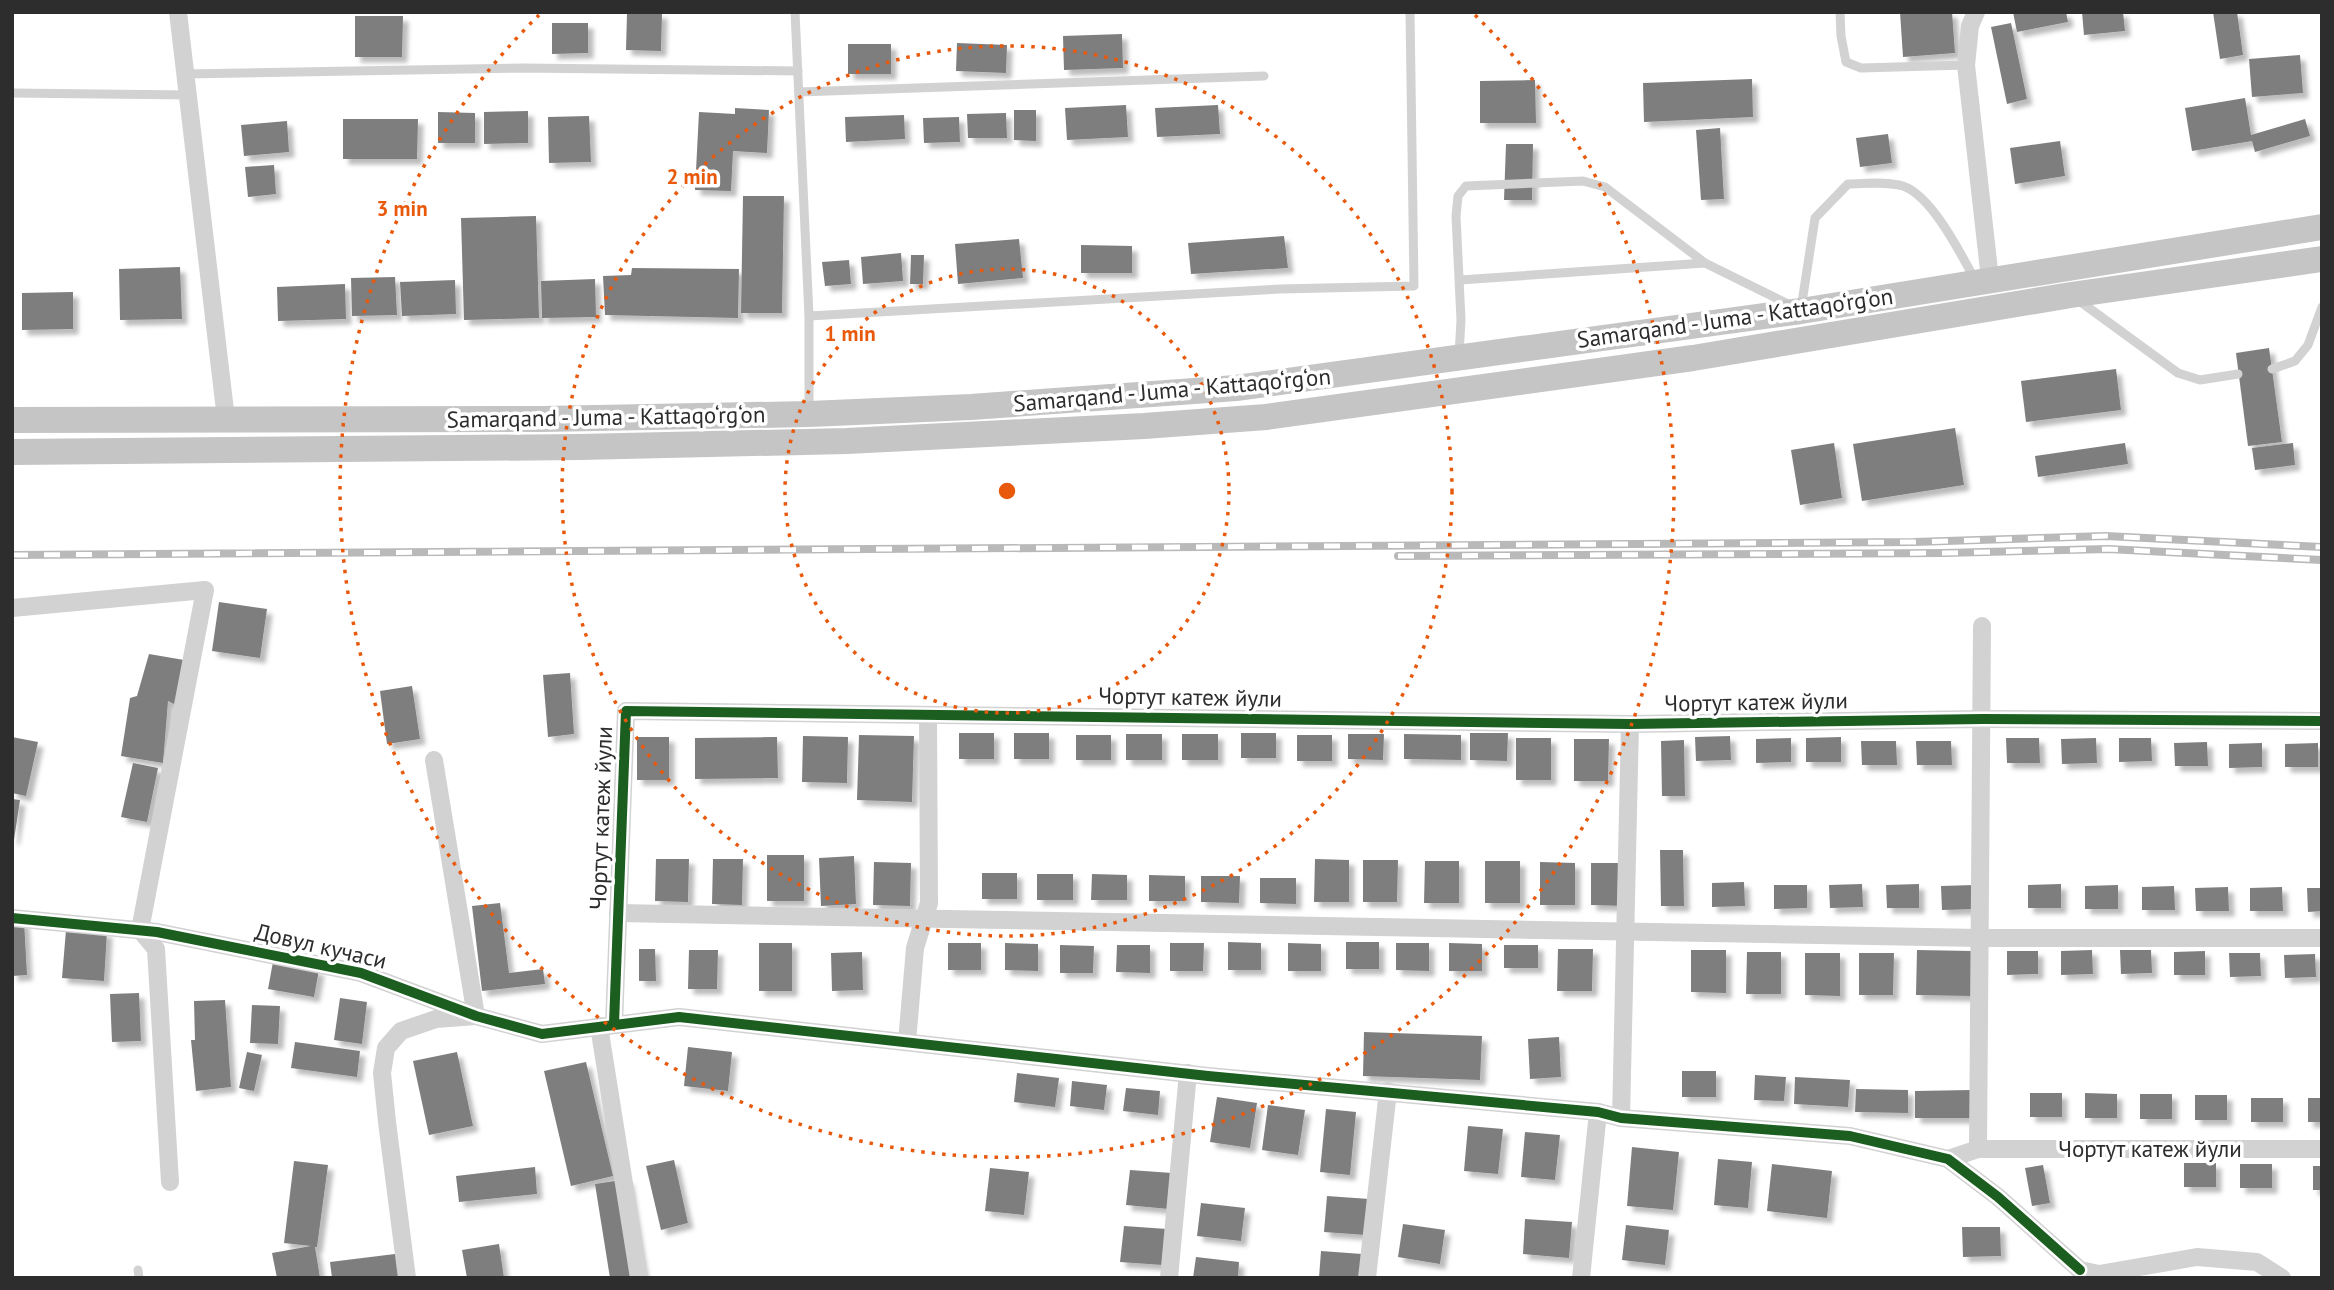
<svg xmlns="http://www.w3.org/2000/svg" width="2334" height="1290" viewBox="0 0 2334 1290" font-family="'PT Sans',sans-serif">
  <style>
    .building { fill: #7e7e7e; filter: url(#shadow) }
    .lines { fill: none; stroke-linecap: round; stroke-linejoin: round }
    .lane { stroke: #d2d2d2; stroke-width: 9 }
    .street { stroke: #d2d2d2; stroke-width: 18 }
    .primary { stroke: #c5c5c5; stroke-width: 26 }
    .rail-casing { stroke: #b9b9b9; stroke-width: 8 }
    .rail { stroke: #fff; stroke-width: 5; stroke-dasharray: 16; stroke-linecap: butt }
    .cycleway-casing { stroke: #fff; stroke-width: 15 }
    .cycleway { stroke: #1b5e20; stroke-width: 10 }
    .ring { fill: none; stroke: #e8590c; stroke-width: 3.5; stroke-dasharray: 3.5 7 }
    .labels { text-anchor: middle; stroke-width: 7; stroke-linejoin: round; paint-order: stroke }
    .street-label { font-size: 23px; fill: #2d2d2d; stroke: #fff }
    .centre { fill: #e8590c; stroke: #fff; stroke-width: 3.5 }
    .ring-label { font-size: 21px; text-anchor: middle; font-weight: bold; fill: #e8590c; stroke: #fff; stroke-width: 7; stroke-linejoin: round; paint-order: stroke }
  </style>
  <defs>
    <filter id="shadow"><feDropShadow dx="5.5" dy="5.5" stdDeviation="2" flood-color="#0004"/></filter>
  </defs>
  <rect width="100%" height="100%" fill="#fff"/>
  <g class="building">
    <path d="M1900,12H1952L1955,53L1903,57Z"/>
    <path d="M2013,12H2066L2068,22L2017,32Z"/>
    <path d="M2082,12H2123L2125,31L2084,35Z"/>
    <path d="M2213,12H2237L2243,55L2220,59Z"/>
    <path d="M627,13H662L661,51L626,50Z"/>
    <path d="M355,16H403L402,57H355Z"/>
    <path d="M552,23H588V53L552,54Z"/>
    <path d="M2011,23L2027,99L2007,104L1991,27Z"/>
    <path d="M1122,34L1123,68L1064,70L1063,36Z"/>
    <path d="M957,43L1007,45L1006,73L956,71Z"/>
    <rect x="848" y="44" width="43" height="30"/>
    <path d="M2300,55L2303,93L2252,97L2249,59Z"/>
    <path d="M1752,79L1753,117L1644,122L1643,83Z"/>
    <path d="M1535,80L1536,123H1480V81Z"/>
    <path d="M2245,98L2251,135L2305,119L2310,136L2255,152L2252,141L2192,151L2185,108Z"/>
    <path d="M1126,105L1128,137L1067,140L1065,108Z"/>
    <path d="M1218,105L1220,134L1157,137L1155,108Z"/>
    <path d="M735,108L769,110L767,153L733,151L731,191L695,190L699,112L735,114Z"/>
    <path d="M1014,110H1036V141L1014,140Z"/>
    <path d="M528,111V143L484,144V112Z"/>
    <path d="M438,112L475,113V143H438Z"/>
    <path d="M1006,113L1007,138H968L967,114Z"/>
    <path d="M904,115L905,139L846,142L845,117Z"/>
    <path d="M589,116L591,162L549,163L548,117Z"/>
    <path d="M959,117L960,142L924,143L923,118Z"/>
    <path d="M343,119H418L417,159H343Z"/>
    <path d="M287,121L289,152L244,156L241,125Z"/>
    <path d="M1720,128L1724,199L1701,200L1696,130Z"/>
    <path d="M1888,134L1892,163L1860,167L1856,138Z"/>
    <path d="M2060,141L2065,176L2015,184L2010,148Z"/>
    <path d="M1506,144H1533L1532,200H1504Z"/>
    <path d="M274,165L276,194L248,197L245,167Z"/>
    <path d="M743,196H784L782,313H741Z"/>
    <path d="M536,216L539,318L464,320L461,218Z"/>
    <path d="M1284,236L1288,268L1191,274L1188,243Z"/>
    <path d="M1019,239L1023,278L958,284L955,244Z"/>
    <path d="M1081,245L1132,246V273H1081Z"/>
    <path d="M901,253L903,281L863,284L861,257Z"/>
    <path d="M911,255H924L923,284H910Z"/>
    <path d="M849,260L851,284L825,286L822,262Z"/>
    <path d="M180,267L182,319L120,320L119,269Z"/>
    <path d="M632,268L739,269L738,318L605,315L603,276L631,275Z"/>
    <path d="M395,277L397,315L352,316L351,278Z"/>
    <path d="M595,279L596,317L542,318L541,281Z"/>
    <path d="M455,280L456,314L402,316L400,282Z"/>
    <path d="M345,284L346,319L278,321L277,287Z"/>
    <path d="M73,292V329L22,330V293Z"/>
    <path d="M2269,348L2282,442L2248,446L2236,353Z"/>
    <path d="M2116,369L2121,410L2026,422L2021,381Z"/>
    <path d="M1955,428L1964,485L1862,501L1853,444Z"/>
    <path d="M1834,443L1842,498L1800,505L1791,450Z"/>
    <path d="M2125,443L2128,464L2038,477L2035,456Z"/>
    <path d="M2293,443L2295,465L2255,470L2252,448Z"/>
    <path d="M219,602L267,609L260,658L212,651Z"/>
    <path d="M149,654L184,660L176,705L168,701L163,763L121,756L130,698L137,696Z"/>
    <path d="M570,673L574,734L548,737L543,675Z"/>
    <path d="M412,686L420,739L387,744L380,691Z"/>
    <rect x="959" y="733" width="35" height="26"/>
    <rect x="1014" y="733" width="35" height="26"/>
    <rect x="1241" y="733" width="35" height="25"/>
    <path d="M1470,733H1508L1507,761L1470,760Z"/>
    <rect x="1126" y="734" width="36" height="26"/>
    <rect x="1182" y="734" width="36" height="26"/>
    <path d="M1348,734H1384L1383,760L1348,759Z"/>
    <path d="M1404,734L1461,735V760L1404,759Z"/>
    <path d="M859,735L914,736L912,802L857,800Z"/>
    <rect x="1076" y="735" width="35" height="25"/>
    <rect x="1297" y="735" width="35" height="26"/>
    <path d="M803,736L848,737L847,783L802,782Z"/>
    <path d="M1730,736L1731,760L1696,761L1695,737Z"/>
    <path d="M12,737L38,742L26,796L12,793Z"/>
    <rect x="637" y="737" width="32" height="43"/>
    <path d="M777,737L778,778L695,779V738Z"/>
    <path d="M1841,737V762H1806V738Z"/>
    <rect x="1516" y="738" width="35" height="42"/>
    <path d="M1791,738V762L1756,763V739Z"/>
    <path d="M2006,738H2039L2040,763H2007Z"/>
    <path d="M2096,738L2097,763L2062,764L2061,739Z"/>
    <path d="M2119,738H2151L2152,761L2119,762Z"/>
    <path d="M1574,739H1609L1608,781H1574Z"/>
    <path d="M1684,740L1685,796H1662L1661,741Z"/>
    <path d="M1861,741H1896L1897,765H1862Z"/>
    <path d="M1916,741H1951L1952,765H1917Z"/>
    <path d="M2207,742L2208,766H2175L2174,743Z"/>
    <path d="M2262,743V767L2229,768V744Z"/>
    <path d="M2318,743V767H2285V744Z"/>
    <path d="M133,763L158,768L147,822L121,817Z"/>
    <path d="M12,799L20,800L14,840L12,839Z"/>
    <path d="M1660,850H1683L1684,906H1661Z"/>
    <rect x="767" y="855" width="37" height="46"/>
    <path d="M854,856L856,904L821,906L819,858Z"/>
    <path d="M656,859H689L688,902L655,901Z"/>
    <path d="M713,859H743L742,905L712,904Z"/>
    <path d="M1315,859L1349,860V902H1314Z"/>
    <path d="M1363,860H1398L1397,902H1363Z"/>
    <path d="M1425,861H1459V903H1424Z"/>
    <rect x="1485" y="861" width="35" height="42"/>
    <path d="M874,862L911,863L910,906L873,905Z"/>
    <path d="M1540,862L1575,863V905H1540Z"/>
    <path d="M1591,863H1626L1625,906L1591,905Z"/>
    <rect x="982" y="873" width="35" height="26"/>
    <rect x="1037" y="874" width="36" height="26"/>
    <path d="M1092,874L1127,875V900H1091Z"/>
    <path d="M1149,875L1185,876V901H1149Z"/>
    <path d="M1201,876H1240L1239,903L1201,902Z"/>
    <path d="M1260,878H1296V904L1260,903Z"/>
    <path d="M1744,882L1745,906L1712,907V883Z"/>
    <path d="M1862,884L1863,907L1830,908L1829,885Z"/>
    <path d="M1919,884V908H1887L1886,885Z"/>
    <path d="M2061,884V908H2028V885Z"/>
    <path d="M1774,885H1807V908L1774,909Z"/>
    <path d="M1974,885L1975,909L1942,910L1941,886Z"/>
    <path d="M2118,885V909H2085V886Z"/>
    <path d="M2174,886L2175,910H2142V887Z"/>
    <path d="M2228,887L2229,911H2196L2195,888Z"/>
    <path d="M2282,887L2283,911H2250V888Z"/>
    <path d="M2307,888H2322V911L2308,912Z"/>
    <path d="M500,903L509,973L543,969L545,984L482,991L472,906Z"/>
    <path d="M12,921H24L27,975L12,976Z"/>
    <path d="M66,930L107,932L104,981L62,978Z"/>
    <path d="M1228,942L1261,943V970H1228Z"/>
    <rect x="1346" y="942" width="33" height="27"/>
    <rect x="759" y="943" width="33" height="48"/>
    <rect x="948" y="943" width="33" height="27"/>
    <path d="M1005,943L1038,944V971L1005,970Z"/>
    <path d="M1170,943H1204L1203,971H1170Z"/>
    <path d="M1288,943L1321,944V971H1288Z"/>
    <path d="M1396,943H1429V971L1396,970Z"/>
    <path d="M1449,943L1482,944V971H1449Z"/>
    <path d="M1060,945L1094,946L1093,973H1060Z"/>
    <path d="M1117,945H1150V973L1116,972Z"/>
    <rect x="1504" y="945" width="34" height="23"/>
    <path d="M639,949H655L656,981H639Z"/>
    <path d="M1558,949H1593L1592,991H1557Z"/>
    <path d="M689,950H718L717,989H688Z"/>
    <path d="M1691,950H1726V993L1691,992Z"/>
    <path d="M1917,950L1972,951L1971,996L1916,995Z"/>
    <path d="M2092,950L2093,974L2061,975V951Z"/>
    <path d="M2120,950H2151L2152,973L2121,974Z"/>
    <path d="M2007,951H2038V974L2007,975Z"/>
    <path d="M2205,951V975H2174V952Z"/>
    <path d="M862,952L863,990L832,991L831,953Z"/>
    <path d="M1747,952H1781V994H1746Z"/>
    <path d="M1805,953H1840V996L1805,995Z"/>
    <path d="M1859,953H1894L1893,995H1859Z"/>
    <path d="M2229,953H2260L2261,976L2230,977Z"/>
    <path d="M2315,954L2316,977L2285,978L2284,955Z"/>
    <path d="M273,962L319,970L314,997L268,989Z"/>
    <path d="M139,993L141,1041L112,1042L110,994Z"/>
    <path d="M340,998L367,1002L362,1044L334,1040Z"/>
    <path d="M225,1000L231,1087L196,1091L191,1040H195L194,1001Z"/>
    <path d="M252,1005L280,1006L278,1044L250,1043Z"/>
    <path d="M1364,1032L1482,1036L1480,1080L1363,1076Z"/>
    <path d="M1559,1037L1561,1077L1530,1079L1528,1039Z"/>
    <path d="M295,1042L360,1051L357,1077L291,1068Z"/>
    <path d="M688,1047L732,1052L728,1091L684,1086Z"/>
    <path d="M247,1052L262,1055L254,1091L239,1088Z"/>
    <path d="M457,1052L473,1126L429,1135L413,1061Z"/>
    <path d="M586,1062L613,1176L571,1186L544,1071Z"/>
    <rect x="1682" y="1071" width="34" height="26"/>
    <path d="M1017,1073L1059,1078L1055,1107L1014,1102Z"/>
    <path d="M1755,1075L1786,1077L1784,1101L1754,1100Z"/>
    <path d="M1795,1077L1850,1080L1848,1107L1794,1104Z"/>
    <path d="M1072,1081L1107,1085L1104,1110L1070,1106Z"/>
    <path d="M1126,1088L1160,1091L1158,1115L1123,1111Z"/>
    <path d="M1856,1089L1908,1090V1113L1855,1112Z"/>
    <path d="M1971,1090V1118H1915V1091Z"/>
    <rect x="2030" y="1093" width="32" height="24"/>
    <path d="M2085,1093L2117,1094V1118H2085Z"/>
    <rect x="2140" y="1094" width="32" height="25"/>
    <rect x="2195" y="1095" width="32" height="25"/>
    <path d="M1217,1097L1257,1103L1250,1148L1210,1142Z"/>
    <rect x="2251" y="1098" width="32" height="24"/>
    <rect x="2308" y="1098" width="14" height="24"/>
    <path d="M1268,1105L1305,1110L1298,1155L1262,1150Z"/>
    <path d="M1326,1109L1356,1112L1350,1175L1320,1172Z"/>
    <path d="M1468,1126L1503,1129L1498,1174L1464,1171Z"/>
    <path d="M1525,1132L1560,1135L1555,1180L1521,1177Z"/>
    <path d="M1632,1147L1679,1152L1673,1210L1627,1206Z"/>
    <path d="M1718,1159L1752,1162L1748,1208L1714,1205Z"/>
    <path d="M674,1160L688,1223L661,1230L646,1166Z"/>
    <path d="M294,1161L328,1165L317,1247H315L320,1278H277L272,1253L311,1246L284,1243Z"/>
    <rect x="2184" y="1163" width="32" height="24"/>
    <path d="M1772,1164L1832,1171L1827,1218L1767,1211Z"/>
    <rect x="2240" y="1164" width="32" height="24"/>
    <path d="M2043,1165L2050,1203L2032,1206L2025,1168Z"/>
    <rect x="2313" y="1166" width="9" height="24"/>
    <path d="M535,1167L537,1194L459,1202L456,1176Z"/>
    <path d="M990,1168L1029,1172L1024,1215L985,1211Z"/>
    <path d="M1130,1170L1172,1173L1169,1209L1126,1205Z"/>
    <path d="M628,1179L644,1278H610L595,1184Z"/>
    <path d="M1327,1196L1369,1199L1366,1235L1324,1232Z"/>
    <path d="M1201,1203L1245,1208L1241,1241L1197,1236Z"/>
    <path d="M1525,1219L1572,1222L1569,1258L1523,1254Z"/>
    <path d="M1403,1224L1445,1230L1440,1264L1398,1257Z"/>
    <path d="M1626,1225L1669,1230L1665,1265L1622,1260Z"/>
    <path d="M1124,1226L1167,1229L1163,1265L1120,1262Z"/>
    <path d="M1962,1227H2000L2001,1256L1963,1257Z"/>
    <path d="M499,1244L504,1278H467L462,1250Z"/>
    <path d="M1321,1251L1362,1254L1361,1278H1319Z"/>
    <path d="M403,1253L406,1278H332L330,1262Z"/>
    <path d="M1196,1257L1239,1262L1238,1278H1193Z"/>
  </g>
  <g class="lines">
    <g class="lane">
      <path d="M795,12L809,316V412"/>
      <path d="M1840,12L1841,36L1846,62L1861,68L1966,65"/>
      <path d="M186,74L524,68L798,71"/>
      <path d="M799,92L1264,76"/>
      <path d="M12,93L189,95"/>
      <path d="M1460,280L1705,263"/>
      <path d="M2078,300L2178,373L2200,380L2238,374"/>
      <path d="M1801,309L1815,218L1848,184C1865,184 1886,181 1903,186C1932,196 1961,254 1975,280"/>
      <path d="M809,316L1280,289L1414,286L1410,12"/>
      <path d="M1459,355L1461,320L1456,216L1458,196L1466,186L1583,181L1605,187L1705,263L1790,305"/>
      <path d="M2272,369L2295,361L2308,345L2322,307"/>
      <path d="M138,1270L139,1278"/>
    </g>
    <g class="street">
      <path d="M178,12L226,419"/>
      <path d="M1976,12L1970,26L1966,65L1990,279"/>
      <path d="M12,608L205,590L140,930L156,949L170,1182"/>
      <path d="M618,913L1980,938H2322"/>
      <path d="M12,918L157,932L361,973L476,1016L542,1034L679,1017L1208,1076L1598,1112L1621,1118L1850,1136L1948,1159L1998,1197L2080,1270"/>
      <path d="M614,1024L626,711L1630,724L1982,719L2322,721"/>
      <path d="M599,1026L639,1278"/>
      <path d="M907,1042L915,948L929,903L928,715"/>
      <path d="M1621,1118L1630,724"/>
      <path d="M1978,1149H2322"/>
      <path d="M1948,1159L1978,1149L1982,626"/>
      <path d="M2080,1270L2099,1274L2197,1257L2257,1262L2282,1278"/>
      <path d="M407,1278L387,1122L382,1073L386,1048L401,1031L436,1019L476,1016L434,760"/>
      <path d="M1169,1278L1188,1073"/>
      <path d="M1367,1278L1388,1091"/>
      <path d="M1581,1278L1598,1112"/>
    </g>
    <g class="primary">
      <path d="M12,420L543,419L809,414L971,407L1236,388L1801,311L2322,227"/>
      <path d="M12,452L580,447L847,441L1144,426L1266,417L1693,358L2071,295L2322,259"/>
    </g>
    <g class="rail-casing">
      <g id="rail">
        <path d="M12,555L1914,542L2106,536L2322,547"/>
        <path d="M1398,556L1944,553L2108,549L2322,560"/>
      </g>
    </g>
    <use href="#rail" class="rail"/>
    <g class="cycleway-casing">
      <g id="cycleway">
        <path d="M12,918L157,932L361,973L476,1016L542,1034L679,1017L1208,1076L1598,1112L1621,1118L1850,1136L1948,1159L1998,1197L2080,1270"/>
        <path d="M614,1024L626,711L1630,724L1982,719L2322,721"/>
      </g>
    </g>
    <use href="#cycleway" class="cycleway"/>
  </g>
  <g class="ring">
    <circle cx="1007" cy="491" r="222"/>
    <circle cx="1007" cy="491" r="445"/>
    <path d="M1475 15A667 667 0 1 1 539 15"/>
  </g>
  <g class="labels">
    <g class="street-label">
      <text transform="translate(1735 318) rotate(-8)" y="8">Samarqand - Juma - Kattaqo‘rg‘on</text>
      <text transform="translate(1172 390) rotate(-5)" y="8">Samarqand - Juma - Kattaqo‘rg‘on</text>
      <text transform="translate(606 417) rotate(-1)" y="8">Samarqand - Juma - Kattaqo‘rg‘on</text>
      <text transform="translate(1190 697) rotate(1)" y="8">Чортут катеж йули</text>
      <text transform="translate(1756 702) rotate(-1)" y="8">Чортут катеж йули</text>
      <text transform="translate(601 818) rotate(-88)" y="8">Чортут катеж йули</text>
      <text transform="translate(321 946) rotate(13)" y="8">Довул кучаси</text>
      <text x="2150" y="1157">Чортут катеж йули</text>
    </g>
  </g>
  <circle cx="1007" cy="491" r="10" class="centre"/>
  <g class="ring-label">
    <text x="692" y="184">2 min</text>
    <text x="402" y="216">3 min</text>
    <text x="850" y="341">1 min</text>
  </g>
  <rect width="2334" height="1290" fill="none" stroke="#2d2d2d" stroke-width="28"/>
</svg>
